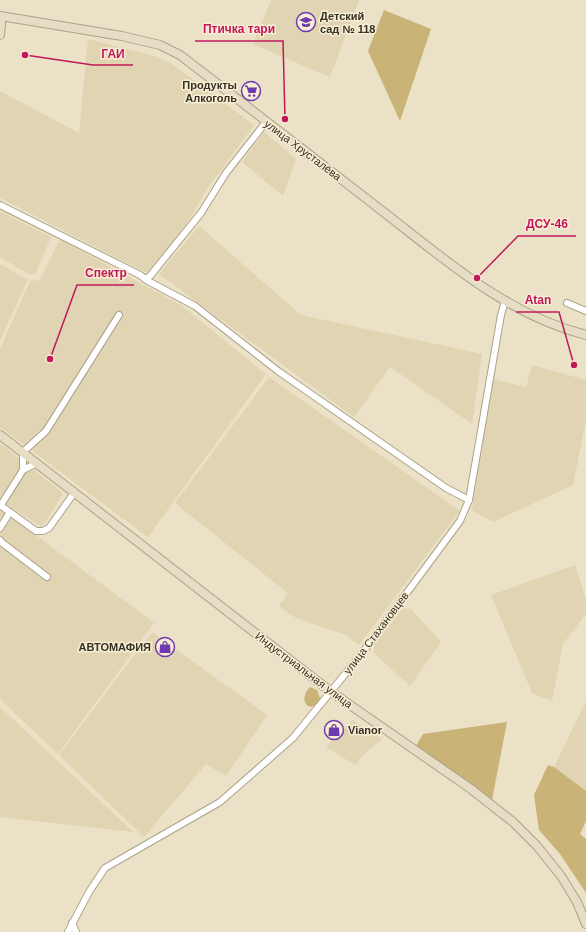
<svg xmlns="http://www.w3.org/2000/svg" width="586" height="932" viewBox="0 0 586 932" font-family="Arial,sans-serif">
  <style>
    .built { fill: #e1d4b2 }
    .green { fill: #c9b377 }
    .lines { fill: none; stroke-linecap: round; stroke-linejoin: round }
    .minor-casing { stroke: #aca289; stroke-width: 8 }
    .secondary-casing { stroke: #aca289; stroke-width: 10 }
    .minor { stroke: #fff; stroke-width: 6 }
    .secondary { stroke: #e6ddc4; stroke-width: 8 }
    .labels { text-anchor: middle; stroke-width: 3; stroke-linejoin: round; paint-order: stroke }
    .poi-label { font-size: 11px; font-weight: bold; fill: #353127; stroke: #f8eed3; text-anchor: start }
    .street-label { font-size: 11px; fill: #353127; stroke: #f8eed3 }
    .leader { fill: none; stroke: #c2185b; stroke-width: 1.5 }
    .callout-dot { fill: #c2185b; stroke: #f8eed3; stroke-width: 1.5 }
    .callout-label { font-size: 12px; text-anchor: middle; font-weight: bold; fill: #c2185b; stroke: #f8eed3; stroke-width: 3; stroke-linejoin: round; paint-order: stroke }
  </style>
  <rect width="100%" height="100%" fill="#ebe1c6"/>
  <g class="built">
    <path d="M271,0H359L330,77L253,44Z"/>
    <path d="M88,39L158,57L172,64L254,125L207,189L190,219L149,274L0,198V91L79,133Z"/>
    <path d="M264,132L296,159L283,196L242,162Z"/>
    <path d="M0,211L51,237L35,275L26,273L0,257Z"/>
    <path d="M199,226L301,315L482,354L472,424L390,367L354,417L159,274Z"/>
    <path d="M60,239L182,306L266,374L148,537L0,427V349L30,281L40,280Z"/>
    <path d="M0,264L28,280L0,340Z"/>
    <path d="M532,365L586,380V420L573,485L493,522L472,510L492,379L526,387Z"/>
    <path d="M269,377L460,511L359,645L344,634L322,627L296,618L279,606L288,593L175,503Z"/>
    <path d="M0,443L63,493L42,527L0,500Z"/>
    <path d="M2,510L154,623L58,754L0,699V512Z"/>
    <path d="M575,565L586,600V614L563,644L552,701L532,693L491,595Z"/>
    <path d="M403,608L411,609L441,642L410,686L374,653V645Z"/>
    <path d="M152,632L267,715L226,776L206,764L144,837L59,755Z"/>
    <path d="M586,701V791L554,767Z"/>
    <path d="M0,707L133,832L0,817Z"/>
    <path d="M353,720L382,739L365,753L355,765L326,747Z"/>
  </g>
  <g class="green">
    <path d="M384,10L431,29L400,121L368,51Z"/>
    <path d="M310,687L317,690L320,698C312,717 296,701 310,687Z"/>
    <path d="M507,722L492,800L416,746L423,734Z"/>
    <path d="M548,765L554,767L586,791V821L580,834L586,839V893L560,854L539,830L534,795Z"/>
  </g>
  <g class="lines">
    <g class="minor-casing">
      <g id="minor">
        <path d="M0,205L140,275L148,281L195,306L278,371L446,488L469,500"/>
        <path d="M145,279L150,276L201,213L226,173L266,122"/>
        <path d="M567,303L586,311"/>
        <path d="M23,470L37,463"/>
        <path d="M0,505L36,531H43L49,528L74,493"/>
        <path d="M1,505L23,470V452L46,431L119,315"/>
        <path d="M0,528L10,512"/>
        <path d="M0,540L1,542L47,577"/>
        <path d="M72,923L76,932"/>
        <path d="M68,932L89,892L105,868L220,802L293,738L363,652L460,521L469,500L501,315L505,301"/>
      </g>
    </g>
    <g class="secondary-casing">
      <g id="secondary">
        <path d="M0,16L122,36L160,45L180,55L206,75C264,119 323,165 381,210C444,259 507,315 586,335"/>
        <path d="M0,35L1,24V16"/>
        <path d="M0,435L330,691L471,789L513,822L537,846L561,876L577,902L586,924"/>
      </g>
    </g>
    <use href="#minor" class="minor"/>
    <use href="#secondary" class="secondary"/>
  </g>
  <defs>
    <g id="school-ring" transform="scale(1)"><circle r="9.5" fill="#f8eed3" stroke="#6f39b0" stroke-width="1.5"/><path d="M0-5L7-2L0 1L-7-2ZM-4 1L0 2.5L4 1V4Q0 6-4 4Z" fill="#6f39b0"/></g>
    <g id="supermarket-ring" transform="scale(1)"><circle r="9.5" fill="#f8eed3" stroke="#6f39b0" stroke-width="1.5"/><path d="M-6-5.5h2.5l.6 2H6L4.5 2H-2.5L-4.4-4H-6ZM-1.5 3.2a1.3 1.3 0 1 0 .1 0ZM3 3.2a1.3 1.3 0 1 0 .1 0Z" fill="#6f39b0"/></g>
    <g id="shop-ring" transform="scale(1)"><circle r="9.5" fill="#f8eed3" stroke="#6f39b0" stroke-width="1.5"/><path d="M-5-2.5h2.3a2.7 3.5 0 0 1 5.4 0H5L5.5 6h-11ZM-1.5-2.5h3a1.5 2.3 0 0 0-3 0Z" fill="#6f39b0"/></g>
  </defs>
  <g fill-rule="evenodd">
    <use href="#school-ring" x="306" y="22"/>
    <use href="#supermarket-ring" x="251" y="91"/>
    <use href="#shop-ring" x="165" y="647"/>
    <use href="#shop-ring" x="334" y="730"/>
  </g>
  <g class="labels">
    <g class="poi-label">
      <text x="320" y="20">Детский<tspan x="320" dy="13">сад № 118</tspan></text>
      <text x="237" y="89" text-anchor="end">Продукты<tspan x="237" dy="13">Алкоголь</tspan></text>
      <text x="151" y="651" text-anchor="end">АВТОМАФИЯ</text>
      <text x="348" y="734">Vianor</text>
    </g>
    <g class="street-label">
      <text transform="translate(303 150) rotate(37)" y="4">улица Хрусталёва</text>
      <text transform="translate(376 633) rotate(-53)" y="4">улица Стахановцев</text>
      <text transform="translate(304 670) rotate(37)" y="4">Индустриальная улица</text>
    </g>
  </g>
  <path class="leader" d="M285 119L283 41H195M25 55L93 65H133M477 278L518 236H576M50 359L77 285H134M574 365L559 312H516"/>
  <g class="callout-dot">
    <circle cx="285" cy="119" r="4"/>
    <circle cx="25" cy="55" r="4"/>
    <circle cx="477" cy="278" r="4"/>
    <circle cx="50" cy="359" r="4"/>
    <circle cx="574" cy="365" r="4"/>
  </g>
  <g class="callout-label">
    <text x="239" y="33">Птичка тари</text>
    <text x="113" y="58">ГАИ</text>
    <text x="547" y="228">ДСУ-46</text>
    <text x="106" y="277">Спектр</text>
    <text x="538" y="304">Atan</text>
  </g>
</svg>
